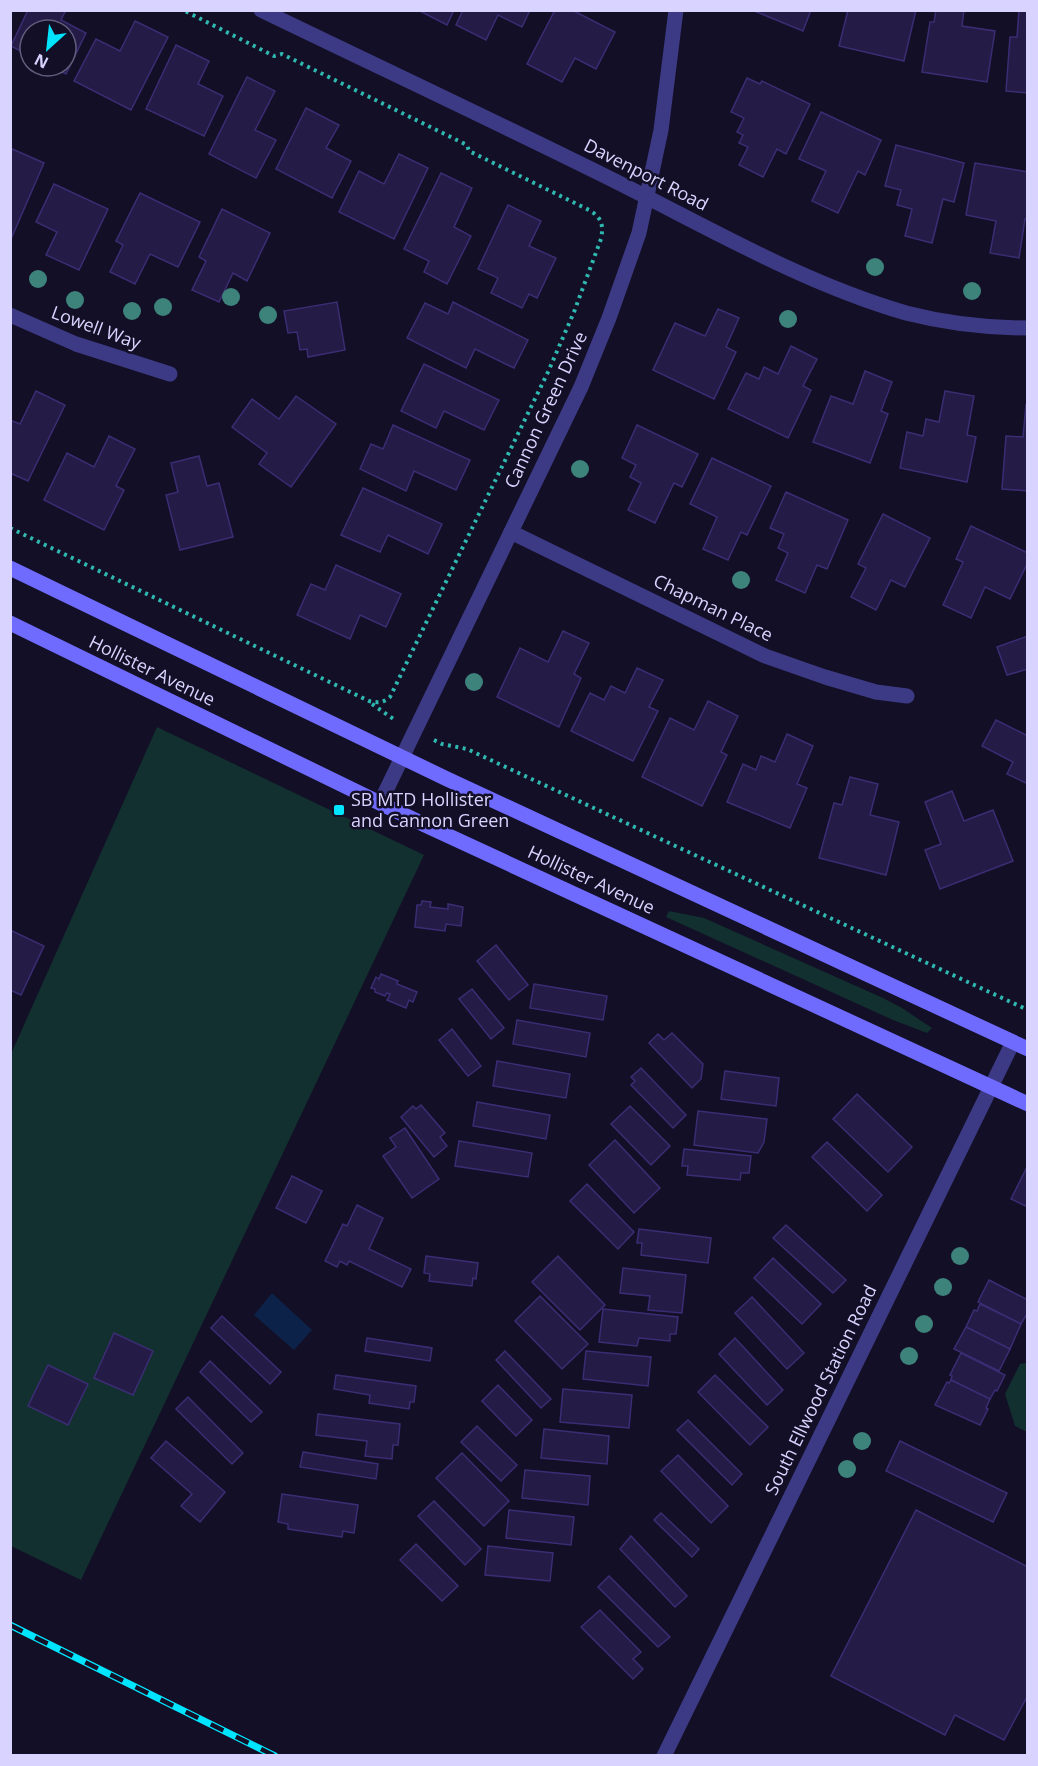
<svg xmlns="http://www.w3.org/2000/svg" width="1038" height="1766" viewBox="0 0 1038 1766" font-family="'Open Sans',sans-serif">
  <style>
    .green { fill: #12302f }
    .water { fill: #0c2248 }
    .building { fill: #241b47; stroke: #3b2d73; stroke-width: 1.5 }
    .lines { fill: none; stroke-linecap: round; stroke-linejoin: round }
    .path { stroke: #2fb8b0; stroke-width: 4; stroke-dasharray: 3 4.5; stroke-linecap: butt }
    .minor { stroke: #3d3a85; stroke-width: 15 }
    .secondary { stroke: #6f6bff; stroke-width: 15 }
    .rail-casing { stroke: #00e5ff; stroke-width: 7 }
    .rail { stroke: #130f26; stroke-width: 4.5; stroke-dasharray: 14; stroke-linecap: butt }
    .tree { fill: #3d827b }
    .poi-dot { fill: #00e5ff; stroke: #130f26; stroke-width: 2 }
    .labels { text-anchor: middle; stroke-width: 5; stroke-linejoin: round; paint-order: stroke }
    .street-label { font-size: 18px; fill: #d9d4ff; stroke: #130f26 }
    .poi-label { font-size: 18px; fill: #d9d4ff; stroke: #130f26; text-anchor: start }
  </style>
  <rect width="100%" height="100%" fill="#130f26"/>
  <g class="green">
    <path d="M157,727L424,855L81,1580L11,1546V1054Z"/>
    <path d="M669,911L704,918L883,998L902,1008L932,1028L927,1033L893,1020L666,917Z"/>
    <path d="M1025,1363L1028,1364L1027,1432L1015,1426L1005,1394L1020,1364Z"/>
  </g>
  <path class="water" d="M272,1293L312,1330L294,1350L254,1315Z"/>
  <g class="building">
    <path d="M28,10H66L61,20L86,33L66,74L51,66H66V30H30V56L11,46Z"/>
    <path d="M418,10H454L447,25Z"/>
    <path d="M463,10H530L522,27L498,15L486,40L456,25Z"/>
    <path d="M555,10H572L615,32L596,69L575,58L562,82L527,64Z"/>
    <path d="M752,10H811L803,31Z"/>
    <path d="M848,10H916L904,61L839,46Z"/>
    <path d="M936,10H964L962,26L995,31L987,82L922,72L930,22H934Z"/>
    <path d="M1019,10H1028V93L1006,91L1010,37H1017Z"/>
    <path d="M135,21L168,37L131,110L74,81L96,39L120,51Z"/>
    <path d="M176,45L209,61L198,84L223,96L204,136L146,109Z"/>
    <path d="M247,77L275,91L255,130L276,140L256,178L209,154Z"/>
    <path d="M747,78L760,84L762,81L810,104L786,154L777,149L763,177L739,165L748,147L739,143L743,135L737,132L744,118L731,112Z"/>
    <path d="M306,108L339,125L326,148L351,161L332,198L276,169Z"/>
    <path d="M821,112L881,140L865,175L858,171L838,213L812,201L826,171L799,159Z"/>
    <path d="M896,145L964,163L954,202L943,199L932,243L905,236L912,209L897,205L901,190L885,186Z"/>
    <path d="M10,148L44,163L11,239H10Z"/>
    <path d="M399,154L428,168L394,239L339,212L359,171L384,184Z"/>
    <path d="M975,163L1028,172V220L1025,219L1019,258L990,253L996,221L966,215Z"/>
    <path d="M441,173L472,188L454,227L471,236L447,284L424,272L429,261L404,249Z"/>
    <path d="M54,184L108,209L79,270L46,255L57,232L36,222Z"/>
    <path d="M140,193L200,222L178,267L150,254L135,284L110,272L123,245L116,241Z"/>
    <path d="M508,205L541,221L529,246L556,258L537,298L529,294L522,308L491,293L498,278L478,269Z"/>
    <path d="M222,209L270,233L247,281L233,273L219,302L192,290L206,261L199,257Z"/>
    <path d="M337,302L345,350L308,357L307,349L300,350L297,332L288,333L284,311Z"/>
    <path d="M453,302L528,340L514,368L475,349L466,368L407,338L425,303L448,314Z"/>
    <path d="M718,309L739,318L726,347L736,352L714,399L653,370L675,323L705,336Z"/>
    <path d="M791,346L817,359L803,386L811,390L788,438L728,409L746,373L759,379L764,367L778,374Z"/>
    <path d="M424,364L499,400L484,430L444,411L436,428L401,411Z"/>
    <path d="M865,371L892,382L881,411L888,414L870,463L813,442L831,396L853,404Z"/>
    <path d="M36,391L65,405L28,481L10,473V420L20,424Z"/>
    <path d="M945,391L974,396L967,435L976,437L967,482L900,468L907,432L923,436L926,419L939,422Z"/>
    <path d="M296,396L336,424L291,487L259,464L267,453L232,427L252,399L279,419Z"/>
    <path d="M1026,405L1028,406V491L1002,489L1006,436L1023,437Z"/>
    <path d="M393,425L470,460L456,490L414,471L406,491L360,469L371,444L383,449Z"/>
    <path d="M637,425L698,454L682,487L674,483L655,523L628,510L641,483L630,477L636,465L622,458Z"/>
    <path d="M109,436L135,449L116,486L124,490L104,530L44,500L67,453L94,467Z"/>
    <path d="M199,456L207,486L219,483L233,537L180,550L166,495L178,492L171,463Z"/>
    <path d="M712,458L771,486L747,535L741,532L728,560L703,549L717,517L690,504Z"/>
    <path d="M363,488L442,524L428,554L388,535L380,552L341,535Z"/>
    <path d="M786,492L848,520L827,569L817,565L805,593L776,580L788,553L778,548L784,534L770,528Z"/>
    <path d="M883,514L930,538L905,587L891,580L876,610L851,597L866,568L858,564Z"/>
    <path d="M971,526L1028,553V562L1010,599L985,587L971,618L943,605L963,562L956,559Z"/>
    <path d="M336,565L401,594L386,627L360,615L350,639L297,615L311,584L325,590Z"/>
    <path d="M563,631L589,643L574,674L581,678L559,727L497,697L520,648L548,662Z"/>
    <path d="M1028,636V669L1007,675L997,647Z"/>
    <path d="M637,668L663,680L649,707L658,711L633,761L571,731L590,693L604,700L611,686L625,693Z"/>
    <path d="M708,701L738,716L721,752L727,755L702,806L642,777L670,718L694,730Z"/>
    <path d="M996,720L1026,735L1028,732V784L1007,774L1013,762L982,746Z"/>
    <path d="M787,734L813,746L797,784L807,788L790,828L727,802L743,764L756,770L761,756L775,762Z"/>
    <path d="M850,777L878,784L870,815L899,822L886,875L819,858L834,803L842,805Z"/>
    <path d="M952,791L964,821L993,810L1013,861L940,889L925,850L941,844L925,802Z"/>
    <path d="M422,901L431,902L430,907L448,909V904L463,907L461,926L446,924L445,931L415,927L417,905H421Z"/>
    <path d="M10,930L44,946L21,995L10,990Z"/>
    <path d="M496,945L528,985L509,1000L477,961Z"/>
    <path d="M381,974L398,981L397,984L417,992L413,1002L409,1000L406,1008L387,1000L390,994L387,993L385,996L375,992V989L371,988L376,977L379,979Z"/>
    <path d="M534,984L607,996L603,1020L530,1008Z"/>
    <path d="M472,989L504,1028L491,1039L459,999Z"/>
    <path d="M517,1020L590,1033L586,1057L513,1044Z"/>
    <path d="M452,1029L481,1066L468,1076L439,1040Z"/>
    <path d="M672,1033L703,1064L701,1079L692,1088L649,1043L658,1034L664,1040Z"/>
    <path d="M497,1061L570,1074L566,1098L493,1086Z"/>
    <path d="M641,1068L686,1115L673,1128L631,1085L635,1081L631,1077Z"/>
    <path d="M725,1071L779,1078L776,1106L721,1099Z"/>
    <path d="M857,1094L912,1147L888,1172L833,1119Z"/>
    <path d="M477,1102L550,1115L546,1139L473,1126Z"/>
    <path d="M421,1105L445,1133L440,1137L447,1146L434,1157L401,1117L413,1106L416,1109Z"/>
    <path d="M630,1106L670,1146L651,1165L611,1124Z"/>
    <path d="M698,1111L767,1119L764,1142L758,1153L694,1145Z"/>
    <path d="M405,1128L439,1179L412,1198L383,1156L396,1147L390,1138Z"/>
    <path d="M615,1140L660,1188L634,1213L589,1165Z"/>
    <path d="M459,1141L532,1153L528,1177L455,1166Z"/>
    <path d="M827,1142L882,1195L867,1211L812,1157Z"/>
    <path d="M684,1149L751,1156L749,1173H741L740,1180L687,1175L688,1166H682Z"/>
    <path d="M1026,1169L1028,1170V1207L1011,1199Z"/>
    <path d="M292,1176L322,1191L306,1223L276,1208Z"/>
    <path d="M587,1184L634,1232L618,1249L570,1201Z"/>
    <path d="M357,1205L383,1218L369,1249L411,1269L402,1287L349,1261L347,1265L340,1261L337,1267L325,1261L343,1224L347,1226Z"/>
    <path d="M786,1225L846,1280L833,1293L773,1238Z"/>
    <path d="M639,1229L711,1238L708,1263L641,1255L642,1243H637Z"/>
    <path d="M426,1256L478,1263L476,1279L473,1278L472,1286L429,1281L430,1274L424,1273Z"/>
    <path d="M558,1256L605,1305L580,1330L532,1282Z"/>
    <path d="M773,1258L821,1304L802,1324L754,1278Z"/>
    <path d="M623,1268L686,1275L682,1313L648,1310L650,1296L620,1293Z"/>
    <path d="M989,1280L1028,1300V1312L1021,1324L978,1302Z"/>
    <path d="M540,1296L588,1344L562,1369L515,1321Z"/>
    <path d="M752,1297L804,1353L787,1369L735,1313Z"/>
    <path d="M980,1304L1021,1324L1010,1349L966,1327L974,1310L977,1311Z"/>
    <path d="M603,1309L678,1317L676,1334H670V1341L639,1338L637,1346L599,1342Z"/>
    <path d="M222,1316L281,1372L270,1384L211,1328Z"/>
    <path d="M966,1327L1010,1349L999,1371L954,1349Z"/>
    <path d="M114,1333L153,1351L133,1395L94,1378Z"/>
    <path d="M367,1338L432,1348L430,1361L365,1351Z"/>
    <path d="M735,1338L783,1390L767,1405L719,1354Z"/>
    <path d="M505,1351L551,1399L541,1408L496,1360Z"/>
    <path d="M586,1351L651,1357L648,1386L583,1379Z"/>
    <path d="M961,1353L1005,1375L997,1391L995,1390L990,1399L951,1380L952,1376L950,1375Z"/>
    <path d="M210,1361L262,1412L251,1422L200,1372Z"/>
    <path d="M48,1365L88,1384L68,1425L28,1406Z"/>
    <path d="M336,1375L416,1386L414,1402H410L409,1409L369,1403L370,1395L334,1389Z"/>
    <path d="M715,1375L768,1427L750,1445L698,1392Z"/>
    <path d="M951,1380L990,1399L986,1408L988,1409L980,1425L935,1405L947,1382L949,1383Z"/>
    <path d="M498,1385L532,1420L516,1436L482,1401Z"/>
    <path d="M563,1389L632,1395L629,1428L560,1422Z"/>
    <path d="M188,1397L243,1453L232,1464L176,1409Z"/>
    <path d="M318,1414L400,1424L398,1445H393L392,1459L365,1456L367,1441L316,1435Z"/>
    <path d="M688,1420L742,1474L732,1485L677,1430Z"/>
    <path d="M477,1426L517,1465L501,1481L461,1442Z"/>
    <path d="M544,1429L609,1436L607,1464L541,1458Z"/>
    <path d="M166,1441L225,1492L200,1522L181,1506L192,1494L151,1458Z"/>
    <path d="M900,1441L1007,1493L993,1522L886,1471Z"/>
    <path d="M303,1452L378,1464L376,1479L300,1467Z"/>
    <path d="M462,1453L509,1501L484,1526L436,1478Z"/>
    <path d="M678,1455L728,1506L711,1523L661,1471Z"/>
    <path d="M525,1470L590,1476L588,1505L522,1498Z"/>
    <path d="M282,1494L358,1505L354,1533L343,1531L342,1537L288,1529V1524L278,1522Z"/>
    <path d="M434,1501L481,1549L465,1565L418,1516Z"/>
    <path d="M509,1510L574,1517L571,1545L506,1538Z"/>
    <path d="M916,1510L1028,1567V1695L1004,1740L955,1715L945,1735L831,1676Z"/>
    <path d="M661,1513L699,1549L692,1557L654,1520Z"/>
    <path d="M631,1536L687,1596L675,1607L620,1549Z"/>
    <path d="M416,1544L458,1586L442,1601L400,1560Z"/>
    <path d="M488,1546L553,1553L550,1581L485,1575Z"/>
    <path d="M609,1576L670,1637L658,1647L598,1587Z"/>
    <path d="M600,1610L641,1652L633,1659L643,1669L633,1679L581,1627Z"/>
  </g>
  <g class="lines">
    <g class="path">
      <path d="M10,528L369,701C378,703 383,703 390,697L548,372L574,312L601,239C604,224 601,217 589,210L469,151L467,145L282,54L274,56L183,10"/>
      <path d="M372,704L395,720"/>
      <path d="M434,740L442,744L467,749L1028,1010"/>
    </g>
    <g class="minor">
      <path d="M261,10C377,66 494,121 609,178C706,226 802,283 906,313C945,323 987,328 1028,328"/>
      <path d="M10,315L76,344L170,374"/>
      <path d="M511,532L765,656L825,677L876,692L907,696"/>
      <path d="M380,803L581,387L609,318L639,233L661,130L676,10"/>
      <path d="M664,1756L1013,1042"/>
    </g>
    <g class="secondary">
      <path d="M10,568L447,779L1028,1049"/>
      <path d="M10,623L425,825L1028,1104"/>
    </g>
    <g class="rail-casing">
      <path id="rail" d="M10,1625L275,1756"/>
    </g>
    <use href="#rail" class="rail"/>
  </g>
  <g class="tree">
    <circle cx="875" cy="267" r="9"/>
    <circle cx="38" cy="279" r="9"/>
    <circle cx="972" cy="291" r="9"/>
    <circle cx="231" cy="297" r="9"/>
    <circle cx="75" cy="300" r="9"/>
    <circle cx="163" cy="307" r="9"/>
    <circle cx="132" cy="311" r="9"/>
    <circle cx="268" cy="315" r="9"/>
    <circle cx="788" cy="319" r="9"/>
    <circle cx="580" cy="469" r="9"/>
    <circle cx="741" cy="580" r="9"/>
    <circle cx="474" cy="682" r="9"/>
    <circle cx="960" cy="1256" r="9"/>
    <circle cx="943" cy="1287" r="9"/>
    <circle cx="924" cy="1324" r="9"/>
    <circle cx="909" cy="1356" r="9"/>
    <circle cx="862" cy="1441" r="9"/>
    <circle cx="847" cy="1469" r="9"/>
  </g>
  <rect class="poi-dot" x="333" y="804" width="12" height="12" rx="3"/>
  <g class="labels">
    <g class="street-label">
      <text transform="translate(646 175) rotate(27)" y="6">Davenport Road</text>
      <text transform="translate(96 328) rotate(20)" y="6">Lowell Way</text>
      <text transform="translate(546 410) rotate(-65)" y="6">Cannon Green Drive</text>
      <text transform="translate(713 608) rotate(26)" y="6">Chapman Place</text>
      <text transform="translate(152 671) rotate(26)" y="6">Hollister Avenue</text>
      <text transform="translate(591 880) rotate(25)" y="6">Hollister Avenue</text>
      <text transform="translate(821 1390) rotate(-64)" y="6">South Ellwood Station Road</text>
    </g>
    <g class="poi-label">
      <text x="351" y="806">SB MTD Hollister<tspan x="351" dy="21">and Cannon Green</tspan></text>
    </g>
  </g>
  <rect width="1038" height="1766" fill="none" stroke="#d9d4ff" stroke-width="24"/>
  <g transform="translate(48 48) rotate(207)"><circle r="28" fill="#130f26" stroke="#625e7d" stroke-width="1.5"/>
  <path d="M0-4.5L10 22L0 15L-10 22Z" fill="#00e5ff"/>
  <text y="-9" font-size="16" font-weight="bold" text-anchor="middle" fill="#d9d4ff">N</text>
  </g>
</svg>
